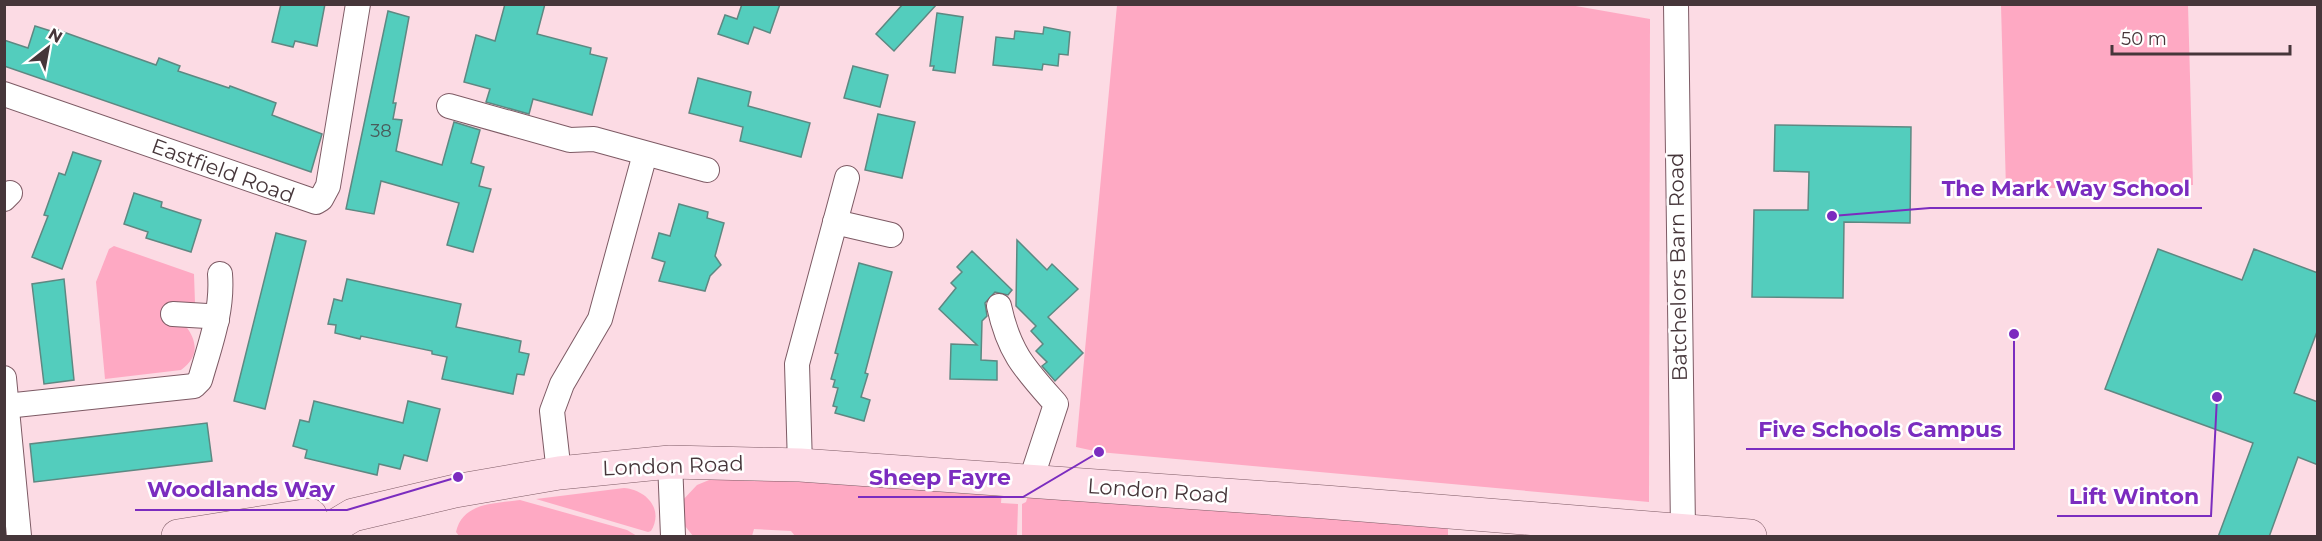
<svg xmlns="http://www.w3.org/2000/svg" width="2322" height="541" viewBox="0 0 2322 541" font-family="Montserrat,sans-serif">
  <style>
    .green { fill: #fea9c3 }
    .building { fill: #53cdbd; stroke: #5e8882; stroke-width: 1.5 }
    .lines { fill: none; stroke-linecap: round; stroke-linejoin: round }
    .street-casing { stroke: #7d5a64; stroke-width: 26 }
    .secondary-casing { stroke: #7d5a64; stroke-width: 34 }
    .street { stroke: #fff; stroke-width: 24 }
    .secondary { stroke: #fddbe6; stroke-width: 33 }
    .labels { text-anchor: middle; stroke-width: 5; stroke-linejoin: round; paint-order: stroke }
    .number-label { font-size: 18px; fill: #495c5b }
    .street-label { font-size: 21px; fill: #46363a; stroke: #fff }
    .leader { fill: none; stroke: #7b2cbf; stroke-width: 2 }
    .callout-dot { fill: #7b2cbf; stroke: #fff; stroke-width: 2 }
    .callout-label { font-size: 22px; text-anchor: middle; font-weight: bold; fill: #7b2cbf; stroke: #fff; stroke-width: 5; stroke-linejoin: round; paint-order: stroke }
  </style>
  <rect width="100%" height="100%" fill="#fcdbe4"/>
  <g class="green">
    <path d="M1570,5L1650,19L1649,502L1099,452L1076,447L1117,5Z"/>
    <path d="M2001,5H2188L2193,185L2006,189Z"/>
    <path d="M114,246L194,274L195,303L168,306C185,324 211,348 181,370L105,379L96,282L109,249Z"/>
    <path d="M714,478L1002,490L1001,503L1018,504L1017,536H795L791,531L754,529L752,536H693L685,526L681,502L697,485Z"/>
    <path d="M624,488C647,490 664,510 651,531L648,532L536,499Z"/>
    <path d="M1029,492L1448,521V536H1022V504L1026,502Z"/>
    <path d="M520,500L627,530L637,536H459L456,532C463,502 494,504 520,500Z"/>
  </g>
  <g class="building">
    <path d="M281,4H325L317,46L295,41L293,47L272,42Z"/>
    <path d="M505,4H545L537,34L591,48L590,54L607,58L592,115L533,99L529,114L486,102L490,89L464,82L476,35L495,41Z"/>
    <path d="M742,4H780L770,33L754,27L748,44L718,34L725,15L737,19Z"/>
    <path d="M903,4H937L894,51L876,34Z"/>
    <path d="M388,11L409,17L393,103H396L393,119L402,120L396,151L442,165L454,122L480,130L471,163L484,167L479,186L491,189L473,252L447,245L459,203L381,181L374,214L346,209Z"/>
    <path d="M937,13L963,17L955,73L933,70L934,66H930Z"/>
    <path d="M35,26L54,32L55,29L156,65L159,58L180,66L178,71L229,88L230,86L276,103L272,115L322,134L311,172L4,66V40L28,48Z"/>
    <path d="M1044,27L1070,32L1068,55L1059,54L1058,66L1043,64L1042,70L993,65L996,37L1014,39L1015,31L1043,34Z"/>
    <path d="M853,66L888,75L880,107L844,98Z"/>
    <path d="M698,78L751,92L748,106L810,123L801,157L740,141L743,127L689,113Z"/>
    <path d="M878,114L915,122L902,178L865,170Z"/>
    <path d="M1775,125L1911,127L1910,223L1844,222L1843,298L1752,297L1754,210H1808L1809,172L1774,171Z"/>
    <path d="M73,152L101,161L62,269L32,257L48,216L44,215L59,173L65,175Z"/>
    <path d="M134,193L162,202L161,207L201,220L191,252L146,238L148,232L124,224Z"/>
    <path d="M679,204L708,212L707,218L724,223L715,256L721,265L710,276L705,291L659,281L665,262L652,258L659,233L670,236Z"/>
    <path d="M276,233L306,241L265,409L234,401Z"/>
    <path d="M1017,240L1047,270L1052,264L1078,289L1048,317L1083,353L1055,381L1042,366L1047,362L1036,351L1043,344L1031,331L1036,326L1016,306Z"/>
    <path d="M2158,249L2242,280L2254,249L2318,273V329L2294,393L2318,402V465L2298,457L2269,537H2218L2253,443L2105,389Z"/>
    <path d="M972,251L1012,290L1008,295L995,292L985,303L987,316L982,321L981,360L997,361V380L950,379L951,344L977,345L939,309L956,288L951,283L962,272L957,267Z"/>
    <path d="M859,263L892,272L865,373L868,374L861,397L870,400L864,421L835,413L837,407L833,406L838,388L833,387L835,380L831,379L838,354L835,353Z"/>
    <path d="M64,279L74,380L44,384L32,284Z"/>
    <path d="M347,279L461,304L456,327L521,341L519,352L529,354L524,375L517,374L513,394L442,379L447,357L432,354V351L361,336L360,339L335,333L336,325L328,324L334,299L342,301Z"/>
    <path d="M314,401L403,423L408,401L440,409L427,461L404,455L400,469L379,464L377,475L305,458L307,450L293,446L300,420L309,422Z"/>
    <path d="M207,423L212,461L34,482L30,444Z"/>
  </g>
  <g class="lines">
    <g class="street-casing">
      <g id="street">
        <path d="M1676,4L1683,530"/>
        <path d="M4,94L316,202L321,199L328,186L358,4"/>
        <path d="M449,106L570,140L594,139L707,170"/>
        <path d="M4,199L10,193"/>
        <path d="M835,222L891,235"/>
        <path d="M999,306C1009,353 1025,369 1056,404L1030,483"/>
        <path d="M173,314L207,316L217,320"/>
        <path d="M4,378L19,536"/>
        <path d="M6,406L194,386L200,380C210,345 223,311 220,274"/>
        <path d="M670,462L673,536"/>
        <path d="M800,465L797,364L847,178"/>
        <path d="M559,473L552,411L562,384L600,319L645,154"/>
      </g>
    </g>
    <g class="secondary-casing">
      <g id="secondary">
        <path d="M178,536L310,515"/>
        <path d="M285,536L333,527L353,515L455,491L559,473L670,462L800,465L1325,502L1750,536"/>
      </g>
    </g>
    <use href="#street" class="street"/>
    <use href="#secondary" class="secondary"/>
  </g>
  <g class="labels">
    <g class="number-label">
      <text x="381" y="137">38</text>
    </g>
    <g class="street-label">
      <text transform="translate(223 171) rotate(20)" y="7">Eastfield Road</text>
      <text transform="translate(1678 267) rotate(-91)" y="7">Batchelors Barn Road</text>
      <text transform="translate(673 466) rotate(-2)" y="7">London Road</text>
      <text transform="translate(1158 491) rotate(4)" y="7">London Road</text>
    </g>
  </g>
  <path class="leader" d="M1832 216L1930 208H2202M2014 334L2014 449H1746M1099 452L1023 497H858M458 477L347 510H135M2217 397L2211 516H2057"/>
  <g class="callout-dot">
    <circle cx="1832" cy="216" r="6"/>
    <circle cx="2014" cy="334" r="6"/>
    <circle cx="1099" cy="452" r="6"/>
    <circle cx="458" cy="477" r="6"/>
    <circle cx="2217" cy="397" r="6"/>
  </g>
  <g class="callout-label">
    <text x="2066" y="196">The Mark Way School</text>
    <text x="1880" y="437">Five Schools Campus</text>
    <text x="940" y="485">Sheep Fayre</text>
    <text x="241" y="497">Woodlands Way</text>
    <text x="2134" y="504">Lift Winton</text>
  </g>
  <rect width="2322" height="541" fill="none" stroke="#46363a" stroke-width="12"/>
  <g transform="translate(48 48) rotate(31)" stroke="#ffffff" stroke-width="4.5" paint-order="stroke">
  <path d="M0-4.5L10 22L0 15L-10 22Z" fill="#46363a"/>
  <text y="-9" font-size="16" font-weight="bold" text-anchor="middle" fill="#46363a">N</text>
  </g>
  <path d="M2112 45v9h178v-9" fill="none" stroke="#46363a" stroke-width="3"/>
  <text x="2121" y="45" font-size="18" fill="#46363a" stroke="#ffffff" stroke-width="4.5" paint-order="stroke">50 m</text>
</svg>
